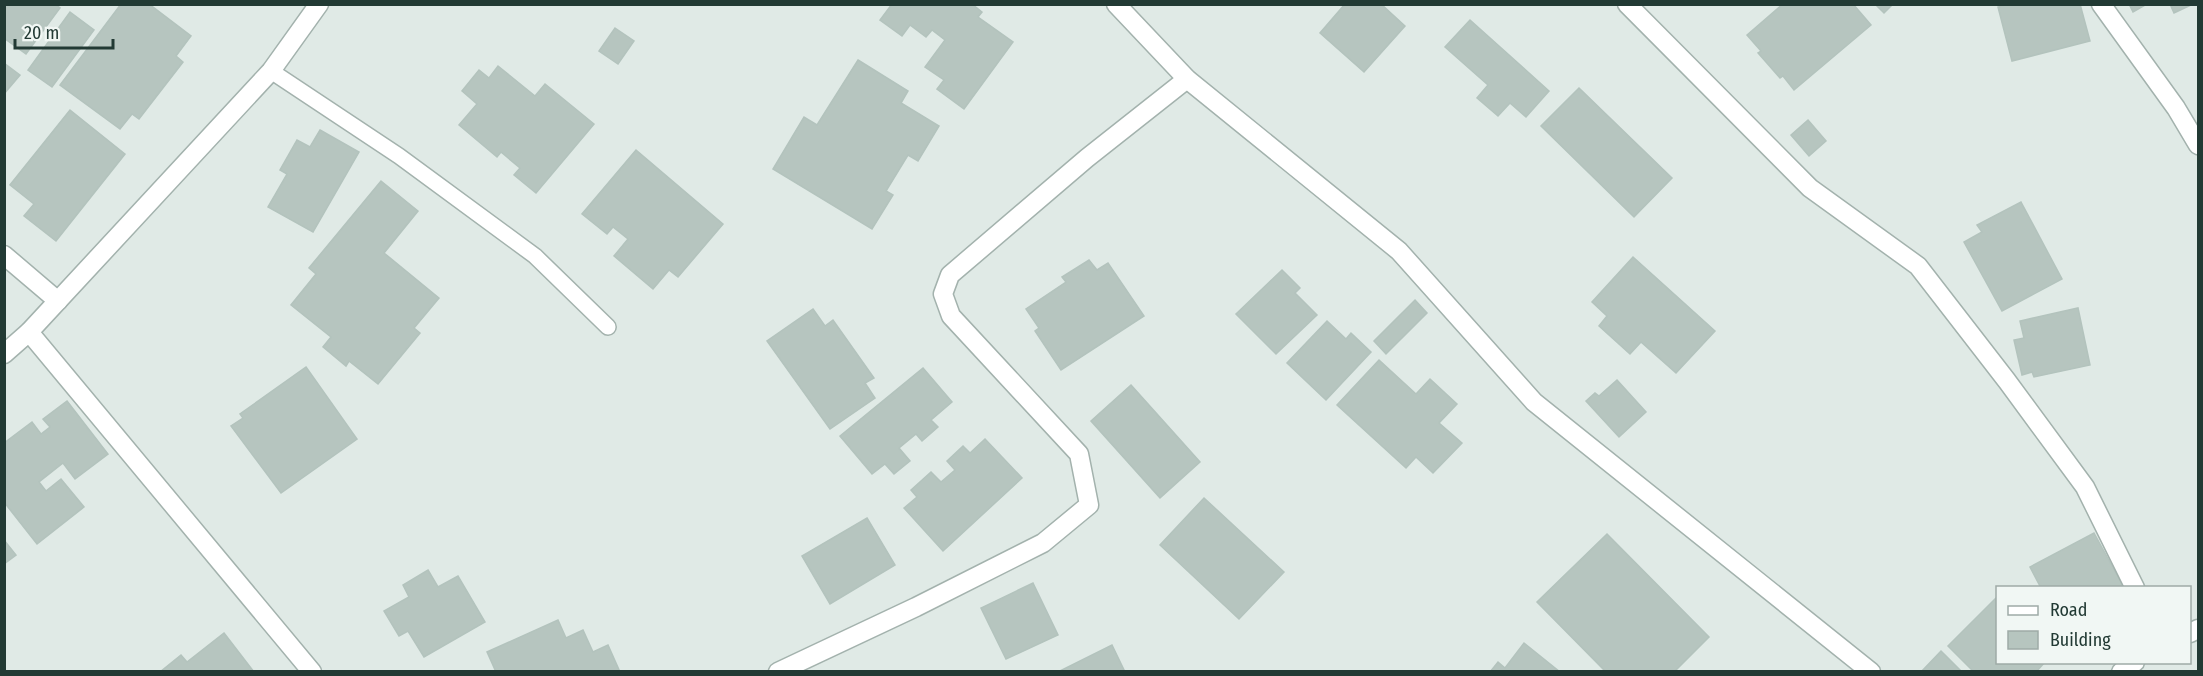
<svg xmlns="http://www.w3.org/2000/svg" width="2203" height="676" viewBox="0 0 2203 676" font-family="'Fira Sans Condensed',sans-serif">
  <style>
    .building { fill: #b6c5bf; stroke: #b3c3bd; stroke-width: 1.5 }
    .lines { fill: none; stroke-linecap: round; stroke-linejoin: round }
    .service-casing { stroke: #a3b2ad; stroke-width: 18 }
    .minor-casing { stroke: #a3b2ad; stroke-width: 21 }
    .service { stroke: #fff; stroke-width: 15 }
    .minor { stroke: #fff; stroke-width: 18 }
  </style>
  <rect width="100%" height="100%" fill="#e0eae6"/>
  <g class="building">
    <path d="M4,4H55L60,8L26,54L4,38Z"/>
    <path d="M121,4H149L191,36L176,56L183,62L139,119L132,114L120,129L60,85Z"/>
    <path d="M892,4H972L982,12L978,17L1013,42L964,109L937,89L944,80L925,67L945,40L932,30L926,37L910,25L902,36L880,20Z"/>
    <path d="M1345,4H1381L1405,26L1364,72L1320,33Z"/>
    <path d="M1783,4H1853L1871,25L1794,90L1783,76L1780,78L1758,53L1761,51L1747,35Z"/>
    <path d="M1875,4H1893L1884,13Z"/>
    <path d="M2010,4H2080L2090,41L2012,61L1998,7Z"/>
    <path d="M2129,4H2147L2133,12Z"/>
    <path d="M2170,4H2193L2174,13Z"/>
    <path d="M70,12L94,30L52,87L28,70Z"/>
    <path d="M1470,20L1549,91L1526,117L1510,103L1498,116L1477,98L1488,85L1445,47Z"/>
    <path d="M615,28L634,41L618,64L599,51Z"/>
    <path d="M858,60L908,91L901,103L939,126L918,161L908,155L886,191L893,195L872,229L773,169L804,117L817,125Z"/>
    <path d="M4,63L20,75L4,94Z"/>
    <path d="M498,66L535,96L545,84L594,124L536,193L514,175L520,168L501,152L497,157L459,125L477,104L462,91L479,70L489,78Z"/>
    <path d="M1579,88L1672,178L1634,217L1541,126Z"/>
    <path d="M70,110L125,154L56,241L24,216L34,204L10,185Z"/>
    <path d="M1808,120L1826,141L1809,156L1791,135Z"/>
    <path d="M320,130L359,152L313,232L268,207L287,174L280,170L297,140L310,147Z"/>
    <path d="M636,150L723,224L678,277L669,270L653,289L614,256L628,239L613,227L607,234L582,214Z"/>
    <path d="M381,181L418,211L384,253L439,298L414,328L420,333L378,384L349,361L346,366L323,347L331,337L291,305L316,274L309,268Z"/>
    <path d="M2021,202L2062,279L2002,311L1964,242L1982,232L1977,225Z"/>
    <path d="M1633,257L1715,331L1676,373L1641,342L1630,354L1599,326L1607,316L1592,302Z"/>
    <path d="M1089,260L1097,270L1108,263L1144,316L1061,370L1035,331L1039,328L1026,309L1066,282L1062,277Z"/>
    <path d="M1282,270L1300,288L1295,293L1317,315L1276,354L1236,314Z"/>
    <path d="M1415,300L1427,313L1386,354L1374,341Z"/>
    <path d="M2078,308L2090,365L2034,377L2032,372L2022,375L2014,340L2024,338L2020,321Z"/>
    <path d="M813,309L825,326L833,320L874,378L865,383L875,398L830,429L767,341Z"/>
    <path d="M1327,321L1346,339L1351,333L1371,352L1326,400L1287,363Z"/>
    <path d="M1379,360L1416,394L1430,379L1457,404L1439,423L1462,443L1433,473L1416,457L1406,468L1337,405Z"/>
    <path d="M306,367L357,439L281,493L231,426L243,418L240,414Z"/>
    <path d="M923,368L952,402L931,420L938,427L922,441L916,434L899,448L910,461L894,474L885,464L872,474L840,436Z"/>
    <path d="M1617,380L1646,412L1619,437L1586,401L1595,393L1599,396Z"/>
    <path d="M1131,385L1200,462L1160,498L1091,421Z"/>
    <path d="M67,401L108,454L75,479L63,463L39,482L46,491L61,479L84,507L37,544L4,502V443L32,422L41,434L50,427L43,419Z"/>
    <path d="M985,439L1022,478L943,551L904,508L917,497L911,490L931,472L941,482L955,470L947,461L963,446L970,453Z"/>
    <path d="M1204,498L1284,572L1239,619L1160,545Z"/>
    <path d="M867,518L895,565L830,604L802,556Z"/>
    <path d="M2094,533L2124,588H2041L2030,567Z"/>
    <path d="M1607,534L1709,637L1674,672H1606L1537,602Z"/>
    <path d="M4,540L16,555L4,564Z"/>
    <path d="M428,570L438,587L458,576L485,622L424,657L408,631L399,636L384,611L409,597L403,585Z"/>
    <path d="M1033,583L1058,635L1006,659L981,608Z"/>
    <path d="M1998,596V662H2045L2036,672H1974L1948,646Z"/>
    <path d="M558,620L566,638L583,630L593,652L608,645L620,672H496L487,652Z"/>
    <path d="M224,633L254,672H160L181,655L187,662Z"/>
    <path d="M1524,643L1560,672H1490L1498,662L1505,668Z"/>
    <path d="M1112,645L1125,672H1058Z"/>
    <path d="M1941,651L1962,672H1921Z"/>
  </g>
  <g class="lines">
    <g class="service-casing">
      <path id="service" d="M271,71L399,156L535,256L608,327"/>
    </g>
    <g class="minor-casing">
      <g id="minor">
        <path d="M1116,4L1187,79L1399,251L1534,402L1871,672"/>
        <path d="M1627,4L1810,188L1918,266L2007,381L2085,487L2135,588"/>
        <path d="M2101,4L2176,108L2198,145"/>
        <path d="M4,255L58,301"/>
        <path d="M29,332L312,672"/>
        <path d="M4,354L29,332L271,71L319,4"/>
        <path d="M2190,633L2198,629"/>
        <path d="M778,672L916,607L1043,543L1089,505L1079,454L951,316L943,294L950,275L1087,158L1187,79"/>
        <path d="M2121,672L2135,662"/>
      </g>
    </g>
    <use href="#service" class="service"/>
    <use href="#minor" class="minor"/>
  </g>
  <rect width="2203" height="676" fill="none" stroke="#223a34" stroke-width="12"/>
  <rect x="1996" y="586" width="195" height="78" fill="#f1f7f4" stroke="#9eaba7" stroke-width="1.5"/>
  <rect x="2008" y="606" width="30" height="9" fill="#ffffff" stroke="#9eaba7" stroke-width="1.5"/>
  <text x="2050" y="616" font-size="18" fill="#223a34">Road</text>
  <rect x="2008" y="631" width="30" height="18" fill="#b6c5bf" stroke="#9eaba7" stroke-width="1.5"/>
  <text x="2050" y="646" font-size="18" fill="#223a34">Building</text>
  <path d="M15 39v9h98v-9" fill="none" stroke="#223a34" stroke-width="3"/>
  <text x="24" y="39" font-size="18" fill="#223a34" stroke="#f1f7f4" stroke-width="4.5" paint-order="stroke">20 m</text>
</svg>
